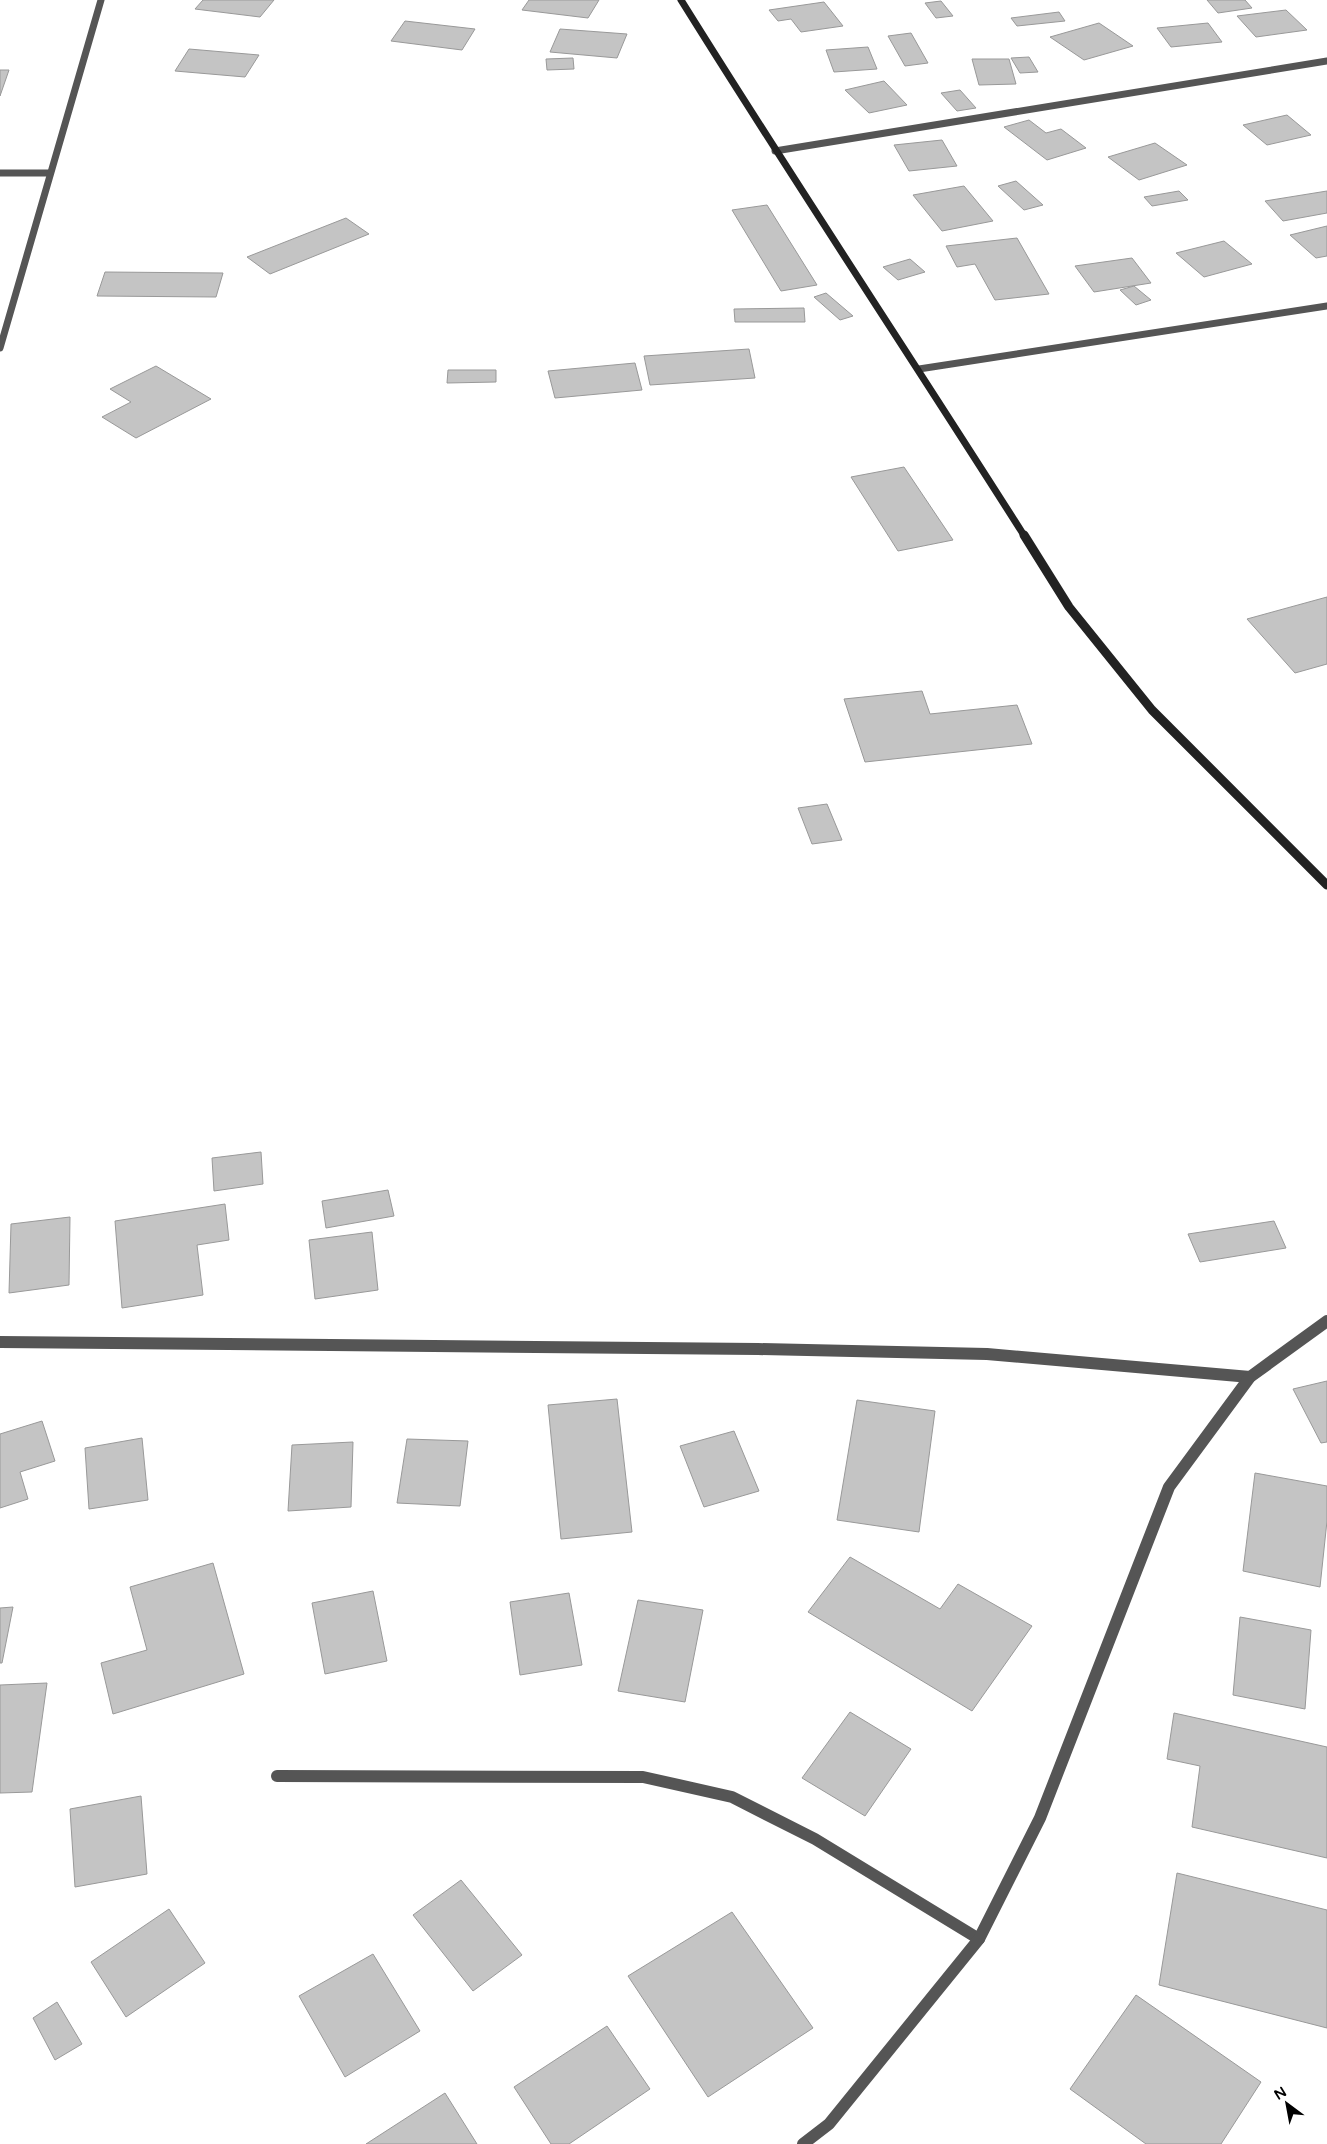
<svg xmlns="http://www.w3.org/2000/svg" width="1327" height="2144" viewBox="0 0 1327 2144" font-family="'Varela Round',sans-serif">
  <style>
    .building { fill: #c4c4c4; stroke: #999 }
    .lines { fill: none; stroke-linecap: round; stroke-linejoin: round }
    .street-far1 { stroke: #555; stroke-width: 7 }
    .street { stroke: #555; stroke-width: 12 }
    .secondary-far1 { stroke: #222; stroke-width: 7 }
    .secondary { stroke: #222; stroke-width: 9 }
  </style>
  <rect width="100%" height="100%" fill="#fff"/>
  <g class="building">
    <path d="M203,0H274L260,17L195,9Z"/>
    <path d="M529,0H599L588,18L522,10Z"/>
    <path d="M1207,0H1245L1252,8L1218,13Z"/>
    <path d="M941,1L953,16L936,18L925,3Z"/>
    <path d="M824,2L843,26L801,32L791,19L778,21L769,10Z"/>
    <path d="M1286,10L1307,30L1256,37L1237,16Z"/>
    <path d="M1059,12L1065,21L1017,26L1011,18Z"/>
    <path d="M405,21L475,29L462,50L391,41Z"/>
    <path d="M1099,23L1133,46L1084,60L1050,37Z"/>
    <path d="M1208,23L1222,42L1171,47L1157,28Z"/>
    <path d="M560,29L627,34L617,58L550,52Z"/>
    <path d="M911,33L928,63L905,66L888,36Z"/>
    <path d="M868,47L877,69L834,72L826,50Z"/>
    <path d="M189,49L259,55L245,77L175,71Z"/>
    <path d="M1029,57L1038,72L1020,73L1011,58Z"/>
    <path d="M573,58L574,69L547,70L546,59Z"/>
    <path d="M972,59H1009L1016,84L979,85Z"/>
    <path d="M0,70H9L0,96Z"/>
    <path d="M884,81L907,105L869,113L845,90Z"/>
    <path d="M960,90L976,108L957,111L941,93Z"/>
    <path d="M1287,115L1311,135L1267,145L1243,125Z"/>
    <path d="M1029,120L1046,133L1061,129L1086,148L1047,160L1004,127Z"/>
    <path d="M942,140L957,166L909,171L894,145Z"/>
    <path d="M1155,143L1187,165L1139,180L1108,157Z"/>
    <path d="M1016,181L1043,205L1024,210L998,186Z"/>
    <path d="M964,186L993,221L942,231L913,195Z"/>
    <path d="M1179,191L1188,200L1152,206L1144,197Z"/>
    <path d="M1327,191V213L1283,221L1265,201Z"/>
    <path d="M767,205L817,285L781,291L732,210Z"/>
    <path d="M346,218L369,234L270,274L247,257Z"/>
    <path d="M1327,226V256L1316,258L1290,235Z"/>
    <path d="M1017,238L1049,294L995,300L975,264L957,267L946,246Z"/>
    <path d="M1224,241L1252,264L1204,277L1176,253Z"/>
    <path d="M1132,258L1151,283L1094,292L1075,266Z"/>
    <path d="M910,259L925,272L898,280L883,267Z"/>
    <path d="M105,272L223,273L216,297L97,296Z"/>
    <path d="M1134,286L1151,300L1136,305L1120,290Z"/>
    <path d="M826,293L853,316L840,320L814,297Z"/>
    <path d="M804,308L805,322H735L734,309Z"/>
    <path d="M749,349L755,378L650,385L644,356Z"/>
    <path d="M635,363L642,390L555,398L548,371Z"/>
    <path d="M156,366L211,399L136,438L102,417L131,402L110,389Z"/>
    <path d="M448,370H496V382L447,383Z"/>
    <path d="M904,467L953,540L898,551L851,477Z"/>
    <path d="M1327,597V664L1295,673L1247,619Z"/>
    <path d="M922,691L930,714L1017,705L1032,744L865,762L844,699Z"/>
    <path d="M827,804L842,840L812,844L798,808Z"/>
    <path d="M261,1152L263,1184L214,1191L212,1158Z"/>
    <path d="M388,1190L394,1216L326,1228L322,1201Z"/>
    <path d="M225,1204L229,1240L197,1245L203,1295L122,1308L115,1221Z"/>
    <path d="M70,1217L69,1285L9,1293L11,1224Z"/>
    <path d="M1274,1221L1286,1248L1200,1262L1188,1234Z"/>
    <path d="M372,1232L378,1290L315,1299L309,1240Z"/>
    <path d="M1327,1381V1442L1321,1443L1293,1389Z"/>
    <path d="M617,1399L632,1532L561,1539L548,1405Z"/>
    <path d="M857,1400L935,1411L919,1532L837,1520Z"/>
    <path d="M42,1421L55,1461L20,1472L28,1499L0,1508V1434Z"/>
    <path d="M734,1431L759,1491L704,1507L680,1446Z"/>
    <path d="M142,1438L148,1500L89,1509L85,1448Z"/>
    <path d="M407,1439L468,1441L460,1506L397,1503Z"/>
    <path d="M353,1442L351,1507L288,1511L292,1445Z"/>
    <path d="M1255,1473L1327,1486V1521L1320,1587L1243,1571Z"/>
    <path d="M850,1557L940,1609L958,1584L1032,1626L972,1711L808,1612Z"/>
    <path d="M213,1563L244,1674L113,1714L101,1663L147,1650L130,1587Z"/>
    <path d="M373,1591L387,1661L325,1674L312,1603Z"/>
    <path d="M569,1593L582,1665L520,1675L510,1602Z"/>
    <path d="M638,1600L703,1610L685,1702L618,1691Z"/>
    <path d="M13,1607L2,1663H0V1608Z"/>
    <path d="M1240,1617L1311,1630L1305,1709L1233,1695Z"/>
    <path d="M47,1683L32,1792L0,1793V1685Z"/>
    <path d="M850,1712L911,1749L865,1816L802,1778Z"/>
    <path d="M1174,1713L1327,1747V1858L1192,1827L1200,1766L1167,1759Z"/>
    <path d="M141,1796L147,1874L75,1887L70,1809Z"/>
    <path d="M1177,1873L1327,1910V2028L1159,1985Z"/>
    <path d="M461,1880L522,1955L473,1991L413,1915Z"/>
    <path d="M169,1909L205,1963L126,2017L91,1962Z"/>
    <path d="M732,1912L813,2028L708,2097L628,1976Z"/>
    <path d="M373,1954L420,2031L345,2077L299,1996Z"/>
    <path d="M1136,1995L1261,2082L1221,2144H1146L1070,2089Z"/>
    <path d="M57,2002L82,2044L55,2060L33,2018Z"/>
    <path d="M607,2026L650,2089L569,2144H551L514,2087Z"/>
    <path d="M445,2093L477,2144H366Z"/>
  </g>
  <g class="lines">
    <g class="street-far1">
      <path d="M775,151L1327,61"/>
      <path d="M0,173H50"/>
      <path d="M0,348L101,0"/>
      <path d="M919,369L1327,306"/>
    </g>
    <g class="street">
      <path d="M0,1342L758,1349L987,1354L1250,1377"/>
      <path d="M277,1776L643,1777L732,1797L815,1839L979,1939"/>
      <path d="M803,2144L829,2124L979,1939L1040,1818L1169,1487L1250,1377L1327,1321"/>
    </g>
    <path class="secondary-far1" d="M681,0C793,180 911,357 1025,537"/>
    <path class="secondary" d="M1024,535L1069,607L1152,710L1327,885"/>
  </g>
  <g transform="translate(1287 2104) rotate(328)" stroke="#ffffff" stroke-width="4" paint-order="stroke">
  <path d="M0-4L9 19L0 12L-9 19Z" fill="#000000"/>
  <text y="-8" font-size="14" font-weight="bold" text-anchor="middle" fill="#000000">N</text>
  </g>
</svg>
